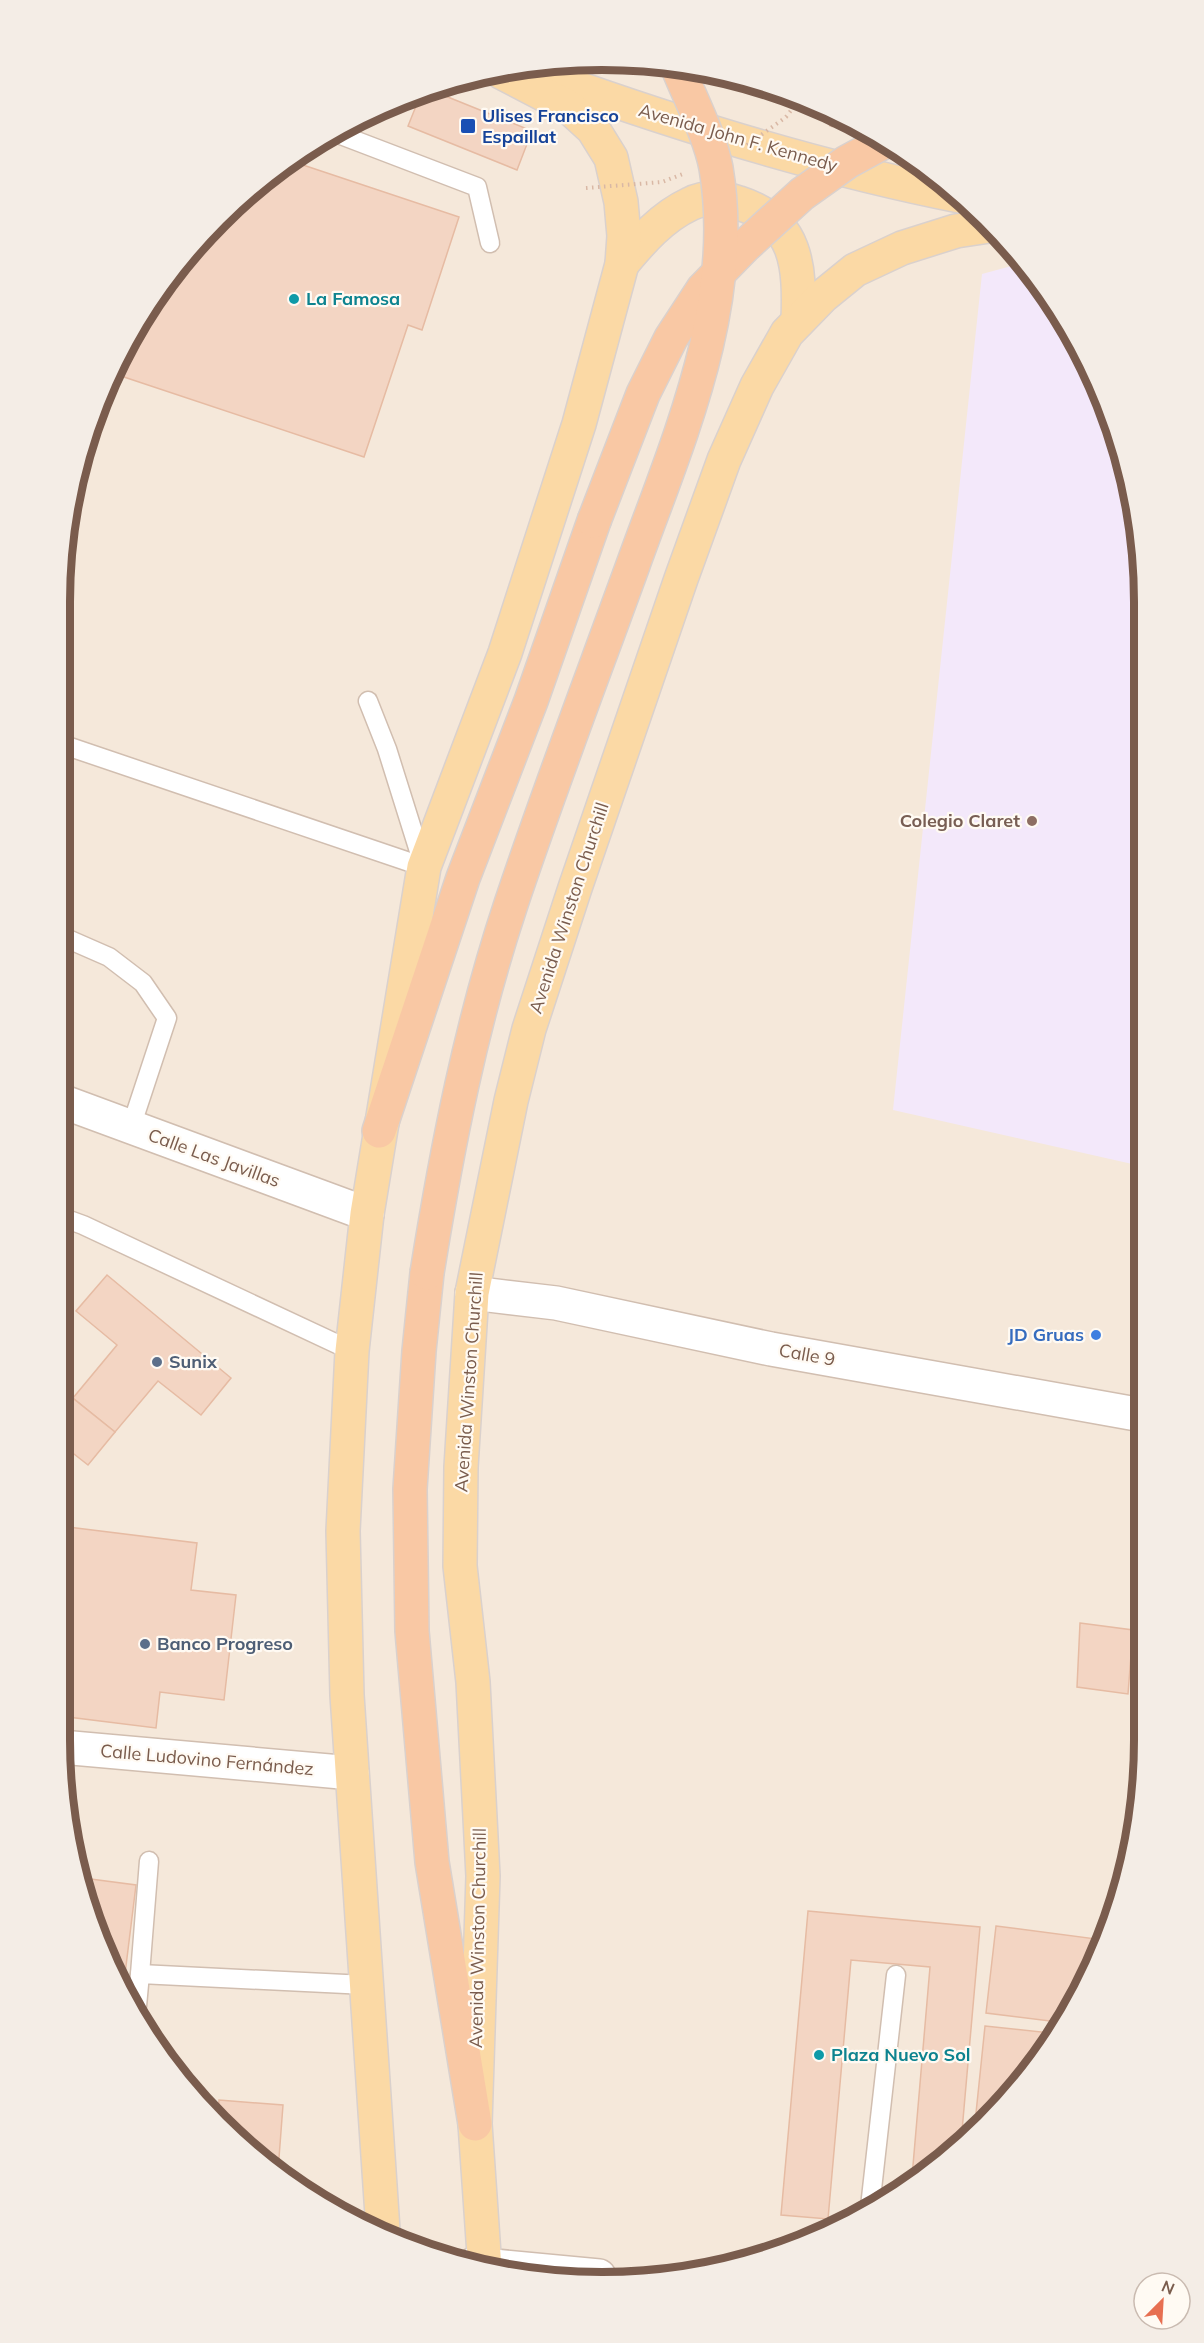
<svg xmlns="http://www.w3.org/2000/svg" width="1204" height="2343" viewBox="0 0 1204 2343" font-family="Mulish,sans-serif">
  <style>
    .residential { fill: #f5e8da }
    .education { fill: #f3e8fa }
    .building { fill: #f3d5c3; stroke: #e6bba3; stroke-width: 1.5 }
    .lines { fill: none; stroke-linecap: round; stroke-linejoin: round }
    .service-casing { stroke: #d1beb0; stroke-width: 21 }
    .minor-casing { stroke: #d1beb0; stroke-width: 36 }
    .tertiary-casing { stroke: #d1beb0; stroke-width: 36 }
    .primary-casing { stroke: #dad1cd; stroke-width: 36 }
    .trunk-casing { stroke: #dad1cd; stroke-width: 36 }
    .path { stroke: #d9b8a5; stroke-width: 4; stroke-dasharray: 1.5 4.5; stroke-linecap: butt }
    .service { stroke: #fff; stroke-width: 18 }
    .minor { stroke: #fff; stroke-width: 33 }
    .tertiary { stroke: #fff; stroke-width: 33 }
    .primary { stroke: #fbd9a5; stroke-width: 33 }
    .trunk { stroke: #f9c8a4; stroke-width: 33 }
    .trunk-bridge-casing { stroke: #dad1cd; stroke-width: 36; stroke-linecap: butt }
    .path-bridge { stroke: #d9b8a5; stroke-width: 4; stroke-dasharray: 1.5 4.5; stroke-linecap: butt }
    .trunk-bridge { stroke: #f9c8a4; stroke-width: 33 }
    .transit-dot { fill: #1a4fb4; stroke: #fffaf3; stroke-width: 2 }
    .culture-dot { fill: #0f9aa8; stroke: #fffaf3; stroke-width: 2 }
    .education-dot { fill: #8d6e63; stroke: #fffaf3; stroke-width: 2 }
    .shop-dot { fill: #3f7fe0; stroke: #fffaf3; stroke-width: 2 }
    .service-dot { fill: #5c6f8a; stroke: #fffaf3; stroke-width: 2 }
    .labels { text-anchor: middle; stroke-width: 4.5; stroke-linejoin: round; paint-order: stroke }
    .transit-label { font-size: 18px; font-weight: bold; fill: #164399; stroke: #fffaf3; text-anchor: start }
    .street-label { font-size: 18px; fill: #7a5c4d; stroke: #fffaf3 }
    .culture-label { font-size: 18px; font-weight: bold; fill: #0d838f; stroke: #fffaf3; text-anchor: start }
    .education-label { font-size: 18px; font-weight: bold; fill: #785e54; stroke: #fffaf3; text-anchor: end }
    .shop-label { font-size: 18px; font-weight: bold; fill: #366cbe; stroke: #fffaf3; text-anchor: end }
    .service-label { font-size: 18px; font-weight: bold; fill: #4e5e75; stroke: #fffaf3; text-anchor: start }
    .rim { fill: none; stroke: #7a5c4d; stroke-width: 8 }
  </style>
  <rect width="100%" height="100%" fill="#fdf6ec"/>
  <path class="residential" d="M637,61L742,78L841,116L959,194L1032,272L1103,395L1139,531L1143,1776L1126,1881L1088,1980L985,2124L841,2227L672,2278L496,2273L331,2210L244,2148L172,2071L89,1916L60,1741L61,567L78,462L116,363L172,272L244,195L331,133L427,89L531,65Z"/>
  <path class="education" d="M1023,263L1032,272L1103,395L1139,531L1141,1166L893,1110L982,274Z"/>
  <g class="building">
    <path d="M428,89L532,131L517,170L408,126L422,91Z"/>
    <path d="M291,161L459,217L422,330L408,325L364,457L112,373L172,272L244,195Z"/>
    <path d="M107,1275L231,1378L201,1415L158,1381L115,1432L73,1398L117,1345L76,1311Z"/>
    <path d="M60,1388L115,1432L88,1465L60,1443Z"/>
    <path d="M60,1526L197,1543L191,1590L236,1595L224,1700L160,1692L156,1728L60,1716Z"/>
    <path d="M1080,1623L1133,1630L1128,1694L1077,1687Z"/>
    <path d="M83,1878L136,1885L124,1982L89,1916Z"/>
    <path d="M808,1911L980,1927L961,2142L912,2177L930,1967L851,1960L828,2219L781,2215Z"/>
    <path d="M996,1926L1104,1940L1088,1980L1077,1996L1071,1995L1069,2007L1058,2022L986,2013Z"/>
    <path d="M985,2026L1051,2033L992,2115L976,2113Z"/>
    <path d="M219,2100L283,2105L278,2171L244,2148L218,2120Z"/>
  </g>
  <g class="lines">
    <g class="service-casing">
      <g id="service">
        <path d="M333,132L477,187L490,243"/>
        <path d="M61,744L424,867L387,749L368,701"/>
        <path d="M61,936L109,957L143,983L167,1018L131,1127"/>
        <path d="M61,1217L83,1225L352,1351"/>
        <path d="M140,1974L149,1861"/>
        <path d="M137,2006L140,1974L366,1985"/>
        <path d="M870,2207L896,1975"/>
      </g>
    </g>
    <g class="minor-casing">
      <g id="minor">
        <path d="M61,1101L367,1214"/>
        <path d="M472,1293L556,1303L771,1349L1142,1415"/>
        <path d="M61,1747L352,1773"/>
      </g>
    </g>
    <g class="tertiary-casing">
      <path id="tertiary" d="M474,2264L599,2276"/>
    </g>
    <g class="primary-casing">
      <g id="primary">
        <path d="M544,76C680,125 818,168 960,196"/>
        <path d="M622,264C641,241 662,217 690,204C706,196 722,197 739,203C798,222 800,266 798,321"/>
        <path d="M383,2230L347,1695L343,1531L352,1351L367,1214L424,867L505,653L579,424L622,264L624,236L621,202L611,158L593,129L570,108L501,72"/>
        <path d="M485,2269L475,2124L483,1876L473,1682L460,1566L461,1467L472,1293L511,1101L529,1029L575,888L681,579L724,460L757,386L787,333L823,296L855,270L902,248L956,231L989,226"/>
      </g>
    </g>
    <g class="trunk-casing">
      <g id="trunk">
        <path d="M379,1131L463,878L531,701L594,521"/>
        <path d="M427,1273L419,1351L410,1489L412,1631L432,1862L475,2124"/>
      </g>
    </g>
    <path class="path" d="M806,102L832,123L829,131"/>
    <use href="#service" class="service"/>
    <use href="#minor" class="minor"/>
    <use href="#tertiary" class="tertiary"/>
    <use href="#primary" class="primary"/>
    <use href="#trunk" class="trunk"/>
    <g class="trunk-bridge-casing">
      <g id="trunk-bridge">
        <path d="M594,521L643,394L671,338L703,289L745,246L802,194L847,162L882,143"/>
        <path d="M427,1273C447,1148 471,1024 511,904C549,790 592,678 633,565C678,440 739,305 716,168C710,136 690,98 678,68"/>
      </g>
    </g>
    <g class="path-bridge">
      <path d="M747,145L786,117L799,100"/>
      <path d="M586,188L662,182L683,174"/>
    </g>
    <use href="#trunk-bridge" class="trunk-bridge"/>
  </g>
  <rect class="transit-dot" x="460" y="118" width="16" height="16" rx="3"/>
  <g class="culture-dot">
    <circle cx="294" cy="299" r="6"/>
    <circle cx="819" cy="2055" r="6"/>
  </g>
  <circle class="education-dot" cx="1032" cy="821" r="6"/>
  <circle class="shop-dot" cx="1096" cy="1335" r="6"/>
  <g class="service-dot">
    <circle cx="157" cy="1362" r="6"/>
    <circle cx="145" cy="1644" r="6"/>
  </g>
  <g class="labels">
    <g class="transit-label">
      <text x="482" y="122">Ulises Francisco<tspan x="482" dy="21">Espaillat</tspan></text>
    </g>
    <g class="street-label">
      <text transform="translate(738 138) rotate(16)" y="6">Avenida John F. Kennedy</text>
      <text transform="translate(569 908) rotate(-72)" y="6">Avenida Winston Churchill</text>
      <text transform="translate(214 1158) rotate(20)" y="6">Calle Las Javillas</text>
      <text transform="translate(807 1355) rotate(10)" y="6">Calle 9</text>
      <text transform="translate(469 1382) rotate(-86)" y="6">Avenida Winston Churchill</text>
      <text transform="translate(207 1760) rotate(5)" y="6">Calle Ludovino Fernández</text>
      <text transform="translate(478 1938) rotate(-89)" y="6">Avenida Winston Churchill</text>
    </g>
    <g class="culture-label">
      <text x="306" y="305">La Famosa</text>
      <text x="831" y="2061">Plaza Nuevo Sol</text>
    </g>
    <g class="education-label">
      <text x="1020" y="827">Colegio Claret</text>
    </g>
    <g class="shop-label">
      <text x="1084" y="1341">JD Gruas</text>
    </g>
    <g class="service-label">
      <text x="169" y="1368">Sunix</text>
      <text x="157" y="1650">Banco Progreso</text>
    </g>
  </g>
  <path d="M0 0H1204V2343H0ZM602 70H602A532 532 0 0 1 1134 602V1740A532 532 0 0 1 602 2272H602A532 532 0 0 1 70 1740V602A532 532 0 0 1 602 70Z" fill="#f4ede6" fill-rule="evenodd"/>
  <path class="rim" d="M602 70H602A532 532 0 0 1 1134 602V1740A532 532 0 0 1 602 2272H602A532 532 0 0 1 70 1740V602A532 532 0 0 1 602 70Z"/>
  <g transform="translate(1162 2301) rotate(24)"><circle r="28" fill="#fffaf3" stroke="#cabbb1" stroke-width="1.5"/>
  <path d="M0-4.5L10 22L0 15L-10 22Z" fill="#e76f51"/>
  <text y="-9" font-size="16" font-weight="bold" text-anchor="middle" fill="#7a5c4d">N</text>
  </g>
</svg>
